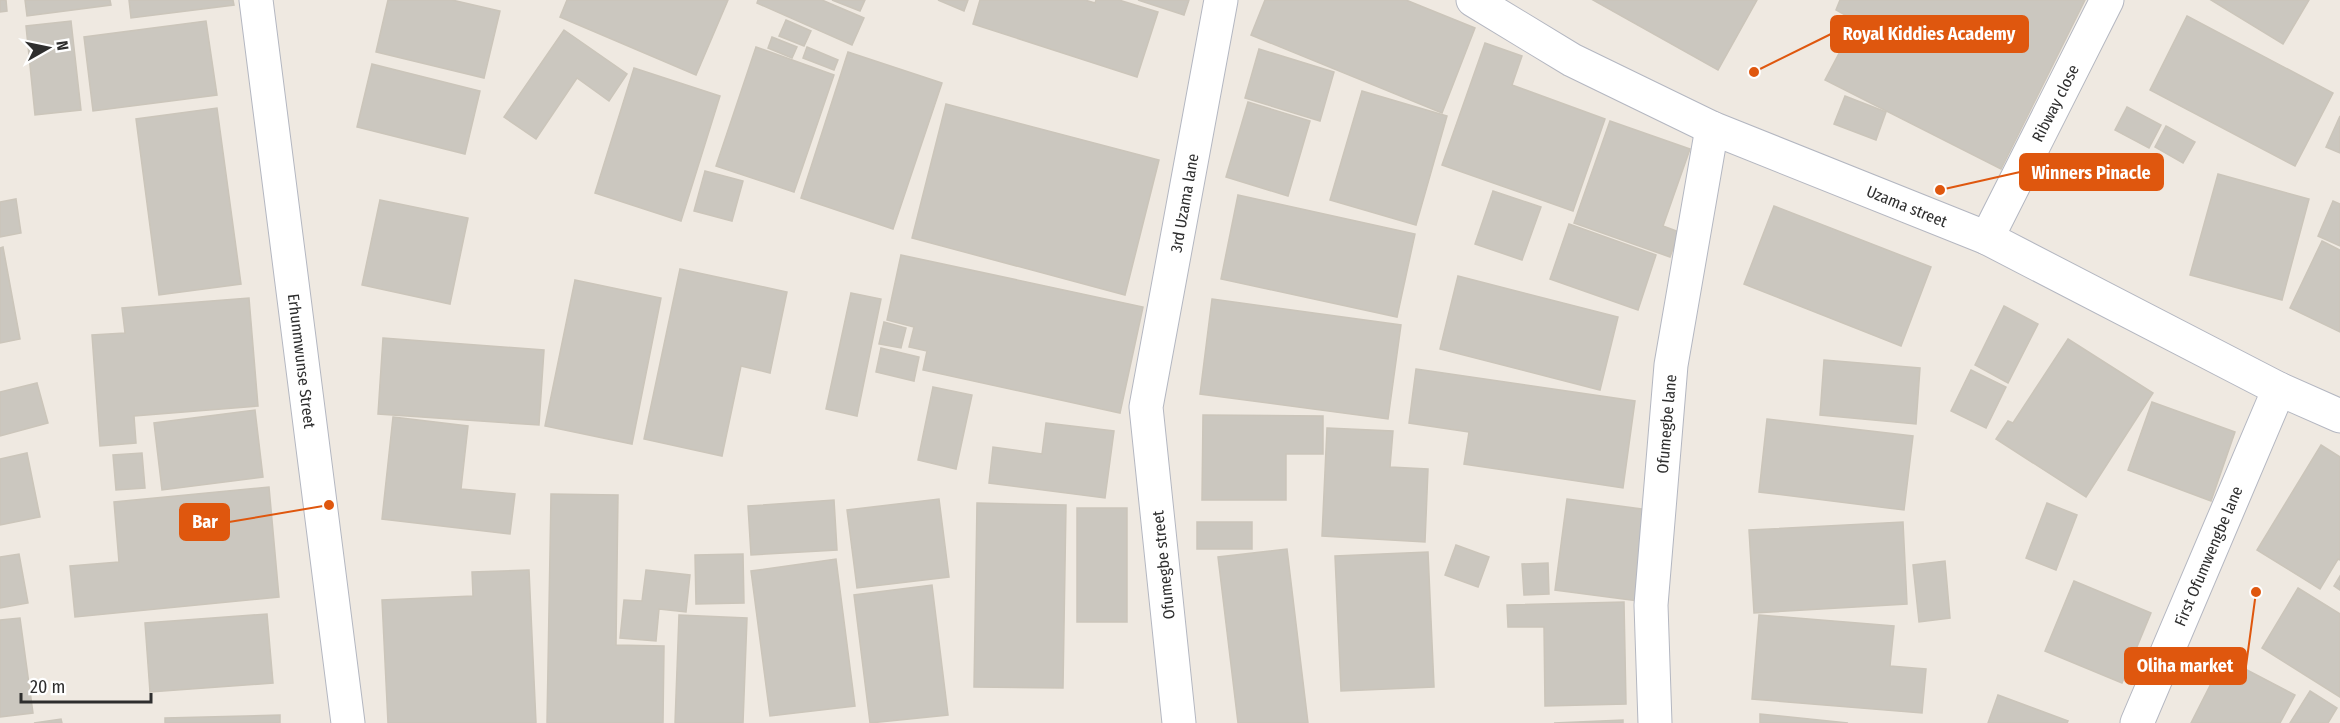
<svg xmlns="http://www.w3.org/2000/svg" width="2340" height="723" viewBox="0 0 2340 723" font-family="'Fira Sans Condensed',sans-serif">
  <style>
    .building { fill: #cbc7bf; stroke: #cbc5ba; stroke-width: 1.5 }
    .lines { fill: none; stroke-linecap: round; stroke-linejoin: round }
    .minor-casing { stroke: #b4b7c1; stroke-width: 35 }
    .minor { stroke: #fff; stroke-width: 33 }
    .labels { text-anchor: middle; stroke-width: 6; stroke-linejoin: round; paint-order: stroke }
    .street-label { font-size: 16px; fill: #2e2e2e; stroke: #fff }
    .leader { fill: none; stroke: #df570e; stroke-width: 2 }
    .callout-dot { fill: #df570e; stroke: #fff; stroke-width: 2 }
    .callout { fill: #df570e; stroke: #df570e; stroke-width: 2 }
    .callout-label { font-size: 18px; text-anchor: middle; font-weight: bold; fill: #fff }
  </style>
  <rect width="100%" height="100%" fill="#efe9e1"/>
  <g class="building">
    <path d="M0,0H6L7,11L0,12Z"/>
    <path d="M25,0H110L111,5L27,16Z"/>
    <path d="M129,0H233L234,5L131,18Z"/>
    <path d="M388,0H452L500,11L484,78L376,52Z"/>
    <path d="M567,0H728L696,75L560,17Z"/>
    <path d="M758,0H822L864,18L852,45L757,3Z"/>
    <path d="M832,0H865L860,11Z"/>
    <path d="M938,0H968L964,11Z"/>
    <path d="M980,0H1085L1095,3L1096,0H1119L1158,12L1137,77L973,24Z"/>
    <path d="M1138,0H1189L1184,15Z"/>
    <path d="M1265,0H1406L1475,28L1442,113L1251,35Z"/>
    <path d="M1593,0H1757L1718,70Z"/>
    <path d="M1840,0H2085L2001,169L1825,80L1856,21L1836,10Z"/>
    <path d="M2211,0H2309L2283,44Z"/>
    <path d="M2187,16L2333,93L2295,166L2150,90Z"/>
    <path d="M786,20L811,31L804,46L779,36Z"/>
    <path d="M71,21L81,110L35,115L26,26Z"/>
    <path d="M206,21L217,95L93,111L84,37Z"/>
    <path d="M564,30L627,74L609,101L577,78L536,139L504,117Z"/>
    <path d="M772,37L797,47L792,58L768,48Z"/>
    <path d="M1485,43L1522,56L1512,85L1605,119L1573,211L1442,165Z"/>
    <path d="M756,47L834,75L794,192L716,166Z"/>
    <path d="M807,47L838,60L834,70L803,58Z"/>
    <path d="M1259,49L1334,72L1320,121L1245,98Z"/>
    <path d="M848,52L942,83L893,229L801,198Z"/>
    <path d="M372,64L480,91L465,154L357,127Z"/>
    <path d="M634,68L720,96L681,221L595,193Z"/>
    <path d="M1362,91L1447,116L1416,225L1330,200Z"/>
    <path d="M1845,96L1886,112L1876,140L1834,124Z"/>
    <path d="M1248,102L1310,121L1288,196L1226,177Z"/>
    <path d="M946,104L1159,160L1125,295L912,238Z"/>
    <path d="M2127,107L2161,125L2149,148L2115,130Z"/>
    <path d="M217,108L241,284L159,295L136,119Z"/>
    <path d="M2340,116V153L2326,147Z"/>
    <path d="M1610,121L1690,149L1663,226L1679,232L1670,257L1574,223Z"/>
    <path d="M2166,126L2195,142L2183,163L2155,147Z"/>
    <path d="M705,171L743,181L732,221L694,211Z"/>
    <path d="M2218,174L2309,199L2282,300L2190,275Z"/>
    <path d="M1493,191L1541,207L1522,260L1475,244Z"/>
    <path d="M1238,195L1415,234L1397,317L1221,279Z"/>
    <path d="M16,199L21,233L0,237V202Z"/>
    <path d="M380,200L468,218L450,304L362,285Z"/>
    <path d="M2333,201L2340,204V246L2318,236Z"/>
    <path d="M1774,206L1931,267L1901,346L1744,284Z"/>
    <path d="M1569,224L1656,255L1638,310L1550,279Z"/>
    <path d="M2322,241L2340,250V332L2290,308Z"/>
    <path d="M3,247L20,339L0,343V248Z"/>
    <path d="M901,255L1143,307L1120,413L923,370L927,351L909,347L914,327L887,320Z"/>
    <path d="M680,269L787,292L770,373L741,366L722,456L644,439Z"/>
    <path d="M1458,276L1618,317L1600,390L1440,349Z"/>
    <path d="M575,280L661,298L632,444L545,426Z"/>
    <path d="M851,293L881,299L857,416L826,409Z"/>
    <path d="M249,298L258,406L134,416L136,443L100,446L92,335L125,333L122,308Z"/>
    <path d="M1212,299L1401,325L1388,419L1200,394Z"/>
    <path d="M2004,306L2038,324L2008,383L1975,365Z"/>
    <path d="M884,322L906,328L901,348L879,344Z"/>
    <path d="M383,338L544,350L539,425L378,414Z"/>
    <path d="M2068,339L2153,393L2086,497L1996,439L2008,421L2013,423Z"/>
    <path d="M881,348L919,357L914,381L876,372Z"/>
    <path d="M1824,360L1920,368L1916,424L1820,415Z"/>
    <path d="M1416,369L1635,401L1623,488L1464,464L1469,432L1409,423Z"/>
    <path d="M1971,370L2006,387L1986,428L1951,411Z"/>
    <path d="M37,383L48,423L0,436V392Z"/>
    <path d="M933,387L972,395L956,469L918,460Z"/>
    <path d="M2152,402L2235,432L2211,501L2128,470Z"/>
    <path d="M255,410L263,477L162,490L154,423Z"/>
    <path d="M1203,415L1323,416V454H1286V500H1202Z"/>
    <path d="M393,417L468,426L461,489L515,494L510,534L382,519Z"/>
    <path d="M1767,419L1913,436L1904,510L1759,492Z"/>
    <path d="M1046,423L1114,431L1105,498L989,483L993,447L1042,454Z"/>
    <path d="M1327,428L1393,431L1390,467L1428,469L1425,542L1322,536Z"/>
    <path d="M2321,445L2340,457V560L2338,559L2320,589L2257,550Z"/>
    <path d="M27,453L40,517L0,525V459Z"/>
    <path d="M142,453L145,488L116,490L113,455Z"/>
    <path d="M269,487L279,597L75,617L70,566L119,562L114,502Z"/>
    <path d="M551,494L618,495L616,645L664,646L663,723H547Z"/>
    <path d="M939,499L949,577L857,588L847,510Z"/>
    <path d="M1567,499L1649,510L1638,601L1555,590Z"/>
    <path d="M834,500L837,550L751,555L748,506Z"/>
    <path d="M977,503L1066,505L1063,688L974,687Z"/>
    <path d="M2047,503L2077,515L2056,570L2026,558Z"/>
    <rect x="1077" y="508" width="50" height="114"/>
    <rect x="1197" y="522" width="55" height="27"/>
    <path d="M1903,522L1907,604L1754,613L1749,530Z"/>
    <path d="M1456,545L1489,557L1478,587L1445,575Z"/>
    <path d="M1287,549L1308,723H1238L1218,557Z"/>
    <path d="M1428,552L1434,687L1341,691L1335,556Z"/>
    <path d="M19,554L28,603L0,608V557Z"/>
    <path d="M743,554L744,603L696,604L695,555Z"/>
    <path d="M836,559L855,706L770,716L751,571Z"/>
    <path d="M1945,561L1950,618L1919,622L1913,565Z"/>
    <path d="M1548,563L1549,594L1524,595L1522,564Z"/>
    <path d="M529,570L536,723H388L382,600L473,596L472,572Z"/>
    <path d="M646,570L690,575L686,612L659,609L656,641L620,638L624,600L642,601Z"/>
    <path d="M2340,576V590L2334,586Z"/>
    <path d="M2074,581L2151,613L2122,683L2045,651Z"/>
    <path d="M932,585L948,715L870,723L854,595Z"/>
    <path d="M2298,588L2340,614V697L2262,648Z"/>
    <path d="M1624,602L1626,704L1545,706L1544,627H1508L1507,605Z"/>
    <path d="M267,614L273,683L150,692L145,623Z"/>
    <path d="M679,615L747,618L743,723H675Z"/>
    <path d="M1759,615L1894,626L1890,666L1926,669L1922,713L1752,699Z"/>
    <path d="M20,618L33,713L0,717V620Z"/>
    <path d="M2224,658L2295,695L2280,723H2191Z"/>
    <path d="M2310,691L2337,708L2328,723H2290Z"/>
    <path d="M1998,695L2068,721L2067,723H1988Z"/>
    <path d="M1760,714L1848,723H1760Z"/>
    <path d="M280,715V723H165V718Z"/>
    <path d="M61,719L62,723H34Z"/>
    <path d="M1623,720V723H1554Z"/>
  </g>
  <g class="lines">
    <g class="minor-casing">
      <g id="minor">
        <path d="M256,0L348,723"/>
        <path d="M1473,0L1572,60L1712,128L1987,238L2279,389L2340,416"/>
        <path d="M1987,238L2107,0"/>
        <path d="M1179,723L1146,407L1221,0"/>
        <path d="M1655,723L1651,605L1671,365L1712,128"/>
        <path d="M2137,723L2279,389"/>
      </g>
    </g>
    <use href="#minor" class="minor"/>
  </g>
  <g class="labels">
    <g class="street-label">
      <text transform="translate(2055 103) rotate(-63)" y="6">Ribway close</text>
      <text transform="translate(1184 203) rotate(-80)" y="6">3rd Uzama lane</text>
      <text transform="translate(1907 206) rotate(22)" y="6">Uzama street</text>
      <text transform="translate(302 361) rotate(83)" y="6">Erhunmwunse Street</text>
      <text transform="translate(1666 424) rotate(-85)" y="6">Ofumegbe lane</text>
      <text transform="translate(2208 556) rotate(-67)" y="6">First Ofumwengbe lane</text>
      <text transform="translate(1163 565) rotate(-96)" y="6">Ofumegbe street</text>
    </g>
  </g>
  <path class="leader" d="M1754 72L1831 34M1940 190L2020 172M329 505L229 522M2256 592L2246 666"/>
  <g class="callout-dot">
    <circle cx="1754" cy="72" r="6"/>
    <circle cx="1940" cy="190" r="6"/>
    <circle cx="329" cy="505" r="6"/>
    <circle cx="2256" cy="592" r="6"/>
  </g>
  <g class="callout">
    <rect x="1831" y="16" width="197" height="36" rx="6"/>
    <rect x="2020" y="154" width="143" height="36" rx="6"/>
    <rect x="180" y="504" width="49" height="36" rx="6"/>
    <rect x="2125" y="648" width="121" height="36" rx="6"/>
  </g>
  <g class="callout-label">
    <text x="1929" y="40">Royal Kiddies Academy</text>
    <text x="2091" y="179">Winners Pinacle</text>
    <text x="205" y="528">Bar</text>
    <text x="2185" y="672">Oliha market</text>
  </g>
  <g transform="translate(48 48) rotate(81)" stroke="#ffffff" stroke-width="4.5" paint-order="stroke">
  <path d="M0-4.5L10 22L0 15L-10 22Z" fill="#2e2e2e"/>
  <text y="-9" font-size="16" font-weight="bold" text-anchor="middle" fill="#2e2e2e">N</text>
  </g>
  <path d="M21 693v9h130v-9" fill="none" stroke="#2e2e2e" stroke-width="3"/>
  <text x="30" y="693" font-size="18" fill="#2e2e2e" stroke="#ffffff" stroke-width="4.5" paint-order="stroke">20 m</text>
</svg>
